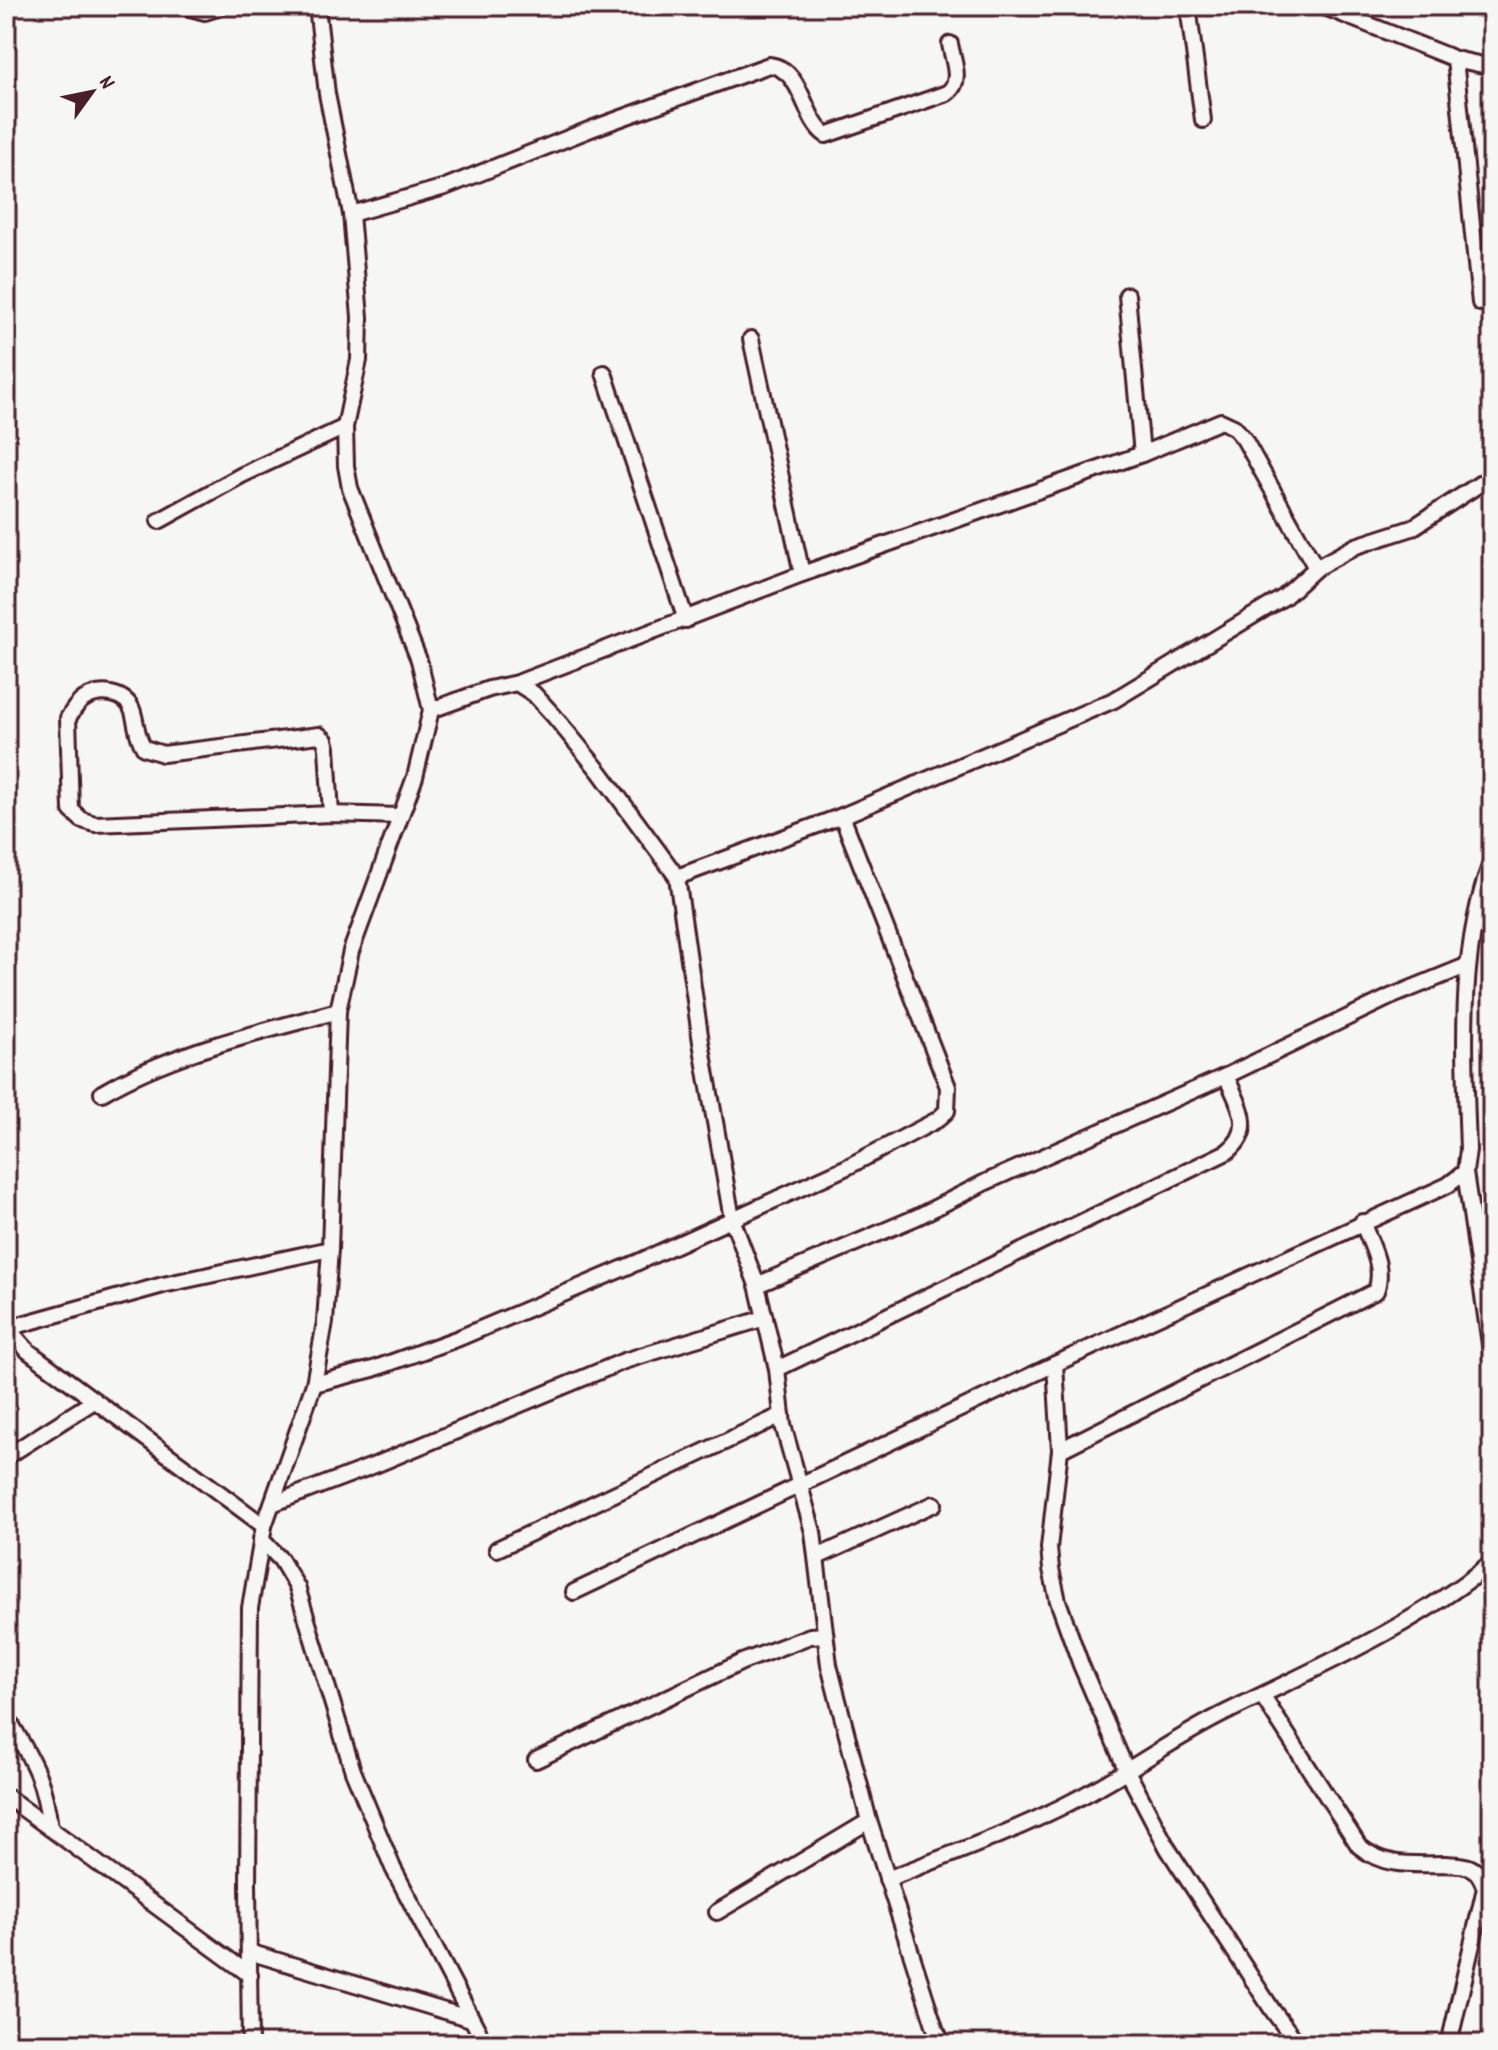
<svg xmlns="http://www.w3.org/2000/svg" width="1498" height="2050" viewBox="0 0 1498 2050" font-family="Dekko,sans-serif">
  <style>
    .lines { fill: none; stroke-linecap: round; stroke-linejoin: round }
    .minor-casing { stroke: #4a1f2b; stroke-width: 20 }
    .minor { stroke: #f6f6f2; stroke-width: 14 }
  </style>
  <rect width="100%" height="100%" fill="#f6f6f2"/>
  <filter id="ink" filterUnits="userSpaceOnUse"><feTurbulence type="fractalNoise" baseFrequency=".0125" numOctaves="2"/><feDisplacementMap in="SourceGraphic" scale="16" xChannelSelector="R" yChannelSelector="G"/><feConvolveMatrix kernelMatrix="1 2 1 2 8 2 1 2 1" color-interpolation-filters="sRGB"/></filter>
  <g filter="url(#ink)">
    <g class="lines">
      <g class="minor-casing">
        <g id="minor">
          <path d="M183,6L205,12L224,6"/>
          <path d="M1188,6L1203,120"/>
          <path d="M1322,6L1455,59L1492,67"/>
          <path d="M1455,59L1480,303"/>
          <path d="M351,214L445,187L591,129L769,65C804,69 802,119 826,135L947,93C963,82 953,61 950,44"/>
          <path d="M1127,295L1142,454"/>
          <path d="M751,339L802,574"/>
          <path d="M604,373L686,620"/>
          <path d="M159,521L242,475L345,427"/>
          <path d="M517,683L802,574L1142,454L1221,421L1234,427L1244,439L1316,568"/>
          <path d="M431,710L489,689L517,683L534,694L554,716L600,772L677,877L701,1042L732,1219L757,1285L777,1369L783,1425L813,1532L829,1665L869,1821L936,2031L944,2044"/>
          <path d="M331,814L327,748L325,740L319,735L163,754L144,748C136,735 137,725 133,712C127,692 100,689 84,699C77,703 72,712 68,718L71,810L82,820L95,824L331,814L400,816"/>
          <path d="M677,877L842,816L1114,700L1284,597L1316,568L1356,546L1412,528L1492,476"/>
          <path d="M102,1093C174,1051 259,1033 338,1011"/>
          <path d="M1465,1172L1492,1358"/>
          <path d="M757,1285L917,1217L986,1182L1226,1076L1390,997L1466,966"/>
          <path d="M6,1326L28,1351L264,1526"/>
          <path d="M8,1328L163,1285L330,1249"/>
          <path d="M1055,1364L1060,1450L1049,1548L1051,1569L1058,1601L1081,1665L1126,1769L1168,1849L1273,2011L1298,2044"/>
          <path d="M777,1369L1227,1152C1257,1129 1238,1104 1226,1076"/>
          <path d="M314,1384L373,1369L459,1338L636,1263L847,1167L937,1120L947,1111L948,1087L842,816"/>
          <path d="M1060,1450L1376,1291C1385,1267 1371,1245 1362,1222"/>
          <path d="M6,1457L94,1401"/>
          <path d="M272,1504L375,1465L624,1361L765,1318"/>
          <path d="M261,1539L281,1560L297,1587L353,1771L393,1868L485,2044"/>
          <path d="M497,1549L782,1415"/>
          <path d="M817,1557L934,1504"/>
          <path d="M574,1592L1055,1364L1448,1185L1465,1172L1468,1150C1465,1051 1457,954 1492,860"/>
          <path d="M1263,1697L1359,1846C1385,1868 1413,1864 1445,1864C1453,1865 1463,1864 1471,1868C1479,1872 1482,1880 1485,1888L1449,2044"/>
          <path d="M6,1715C31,1759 44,1776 50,1828"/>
          <path d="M536,1760L742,1662L810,1636L825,1635"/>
          <path d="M6,1796L250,1975"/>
          <path d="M887,1879C960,1851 1036,1824 1104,1784C1146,1760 1185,1732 1229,1711C1320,1666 1413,1627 1492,1562"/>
          <path d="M717,1912L869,1821"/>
          <path d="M249,1952L471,2019"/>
          <path d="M250,2044L248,1884L250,1608L264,1526L314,1384L325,1322L330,1249L338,1011L351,951L415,777L431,710L419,660L350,488L346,466L345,427L359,360L360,317L351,214L327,94L317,6"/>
        </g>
      </g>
      <use href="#minor" class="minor"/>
    </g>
  </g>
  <rect width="1498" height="2050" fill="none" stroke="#f6f6f2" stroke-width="32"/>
  <rect x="16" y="16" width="1466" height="2018" fill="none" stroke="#4a1f2b" stroke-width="3" filter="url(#ink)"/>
  <g transform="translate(92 92) rotate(57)" stroke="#f6f6f2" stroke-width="6" paint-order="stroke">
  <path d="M0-6L14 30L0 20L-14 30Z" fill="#4a1f2b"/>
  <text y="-12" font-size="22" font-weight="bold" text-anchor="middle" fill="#4a1f2b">N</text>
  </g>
</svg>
